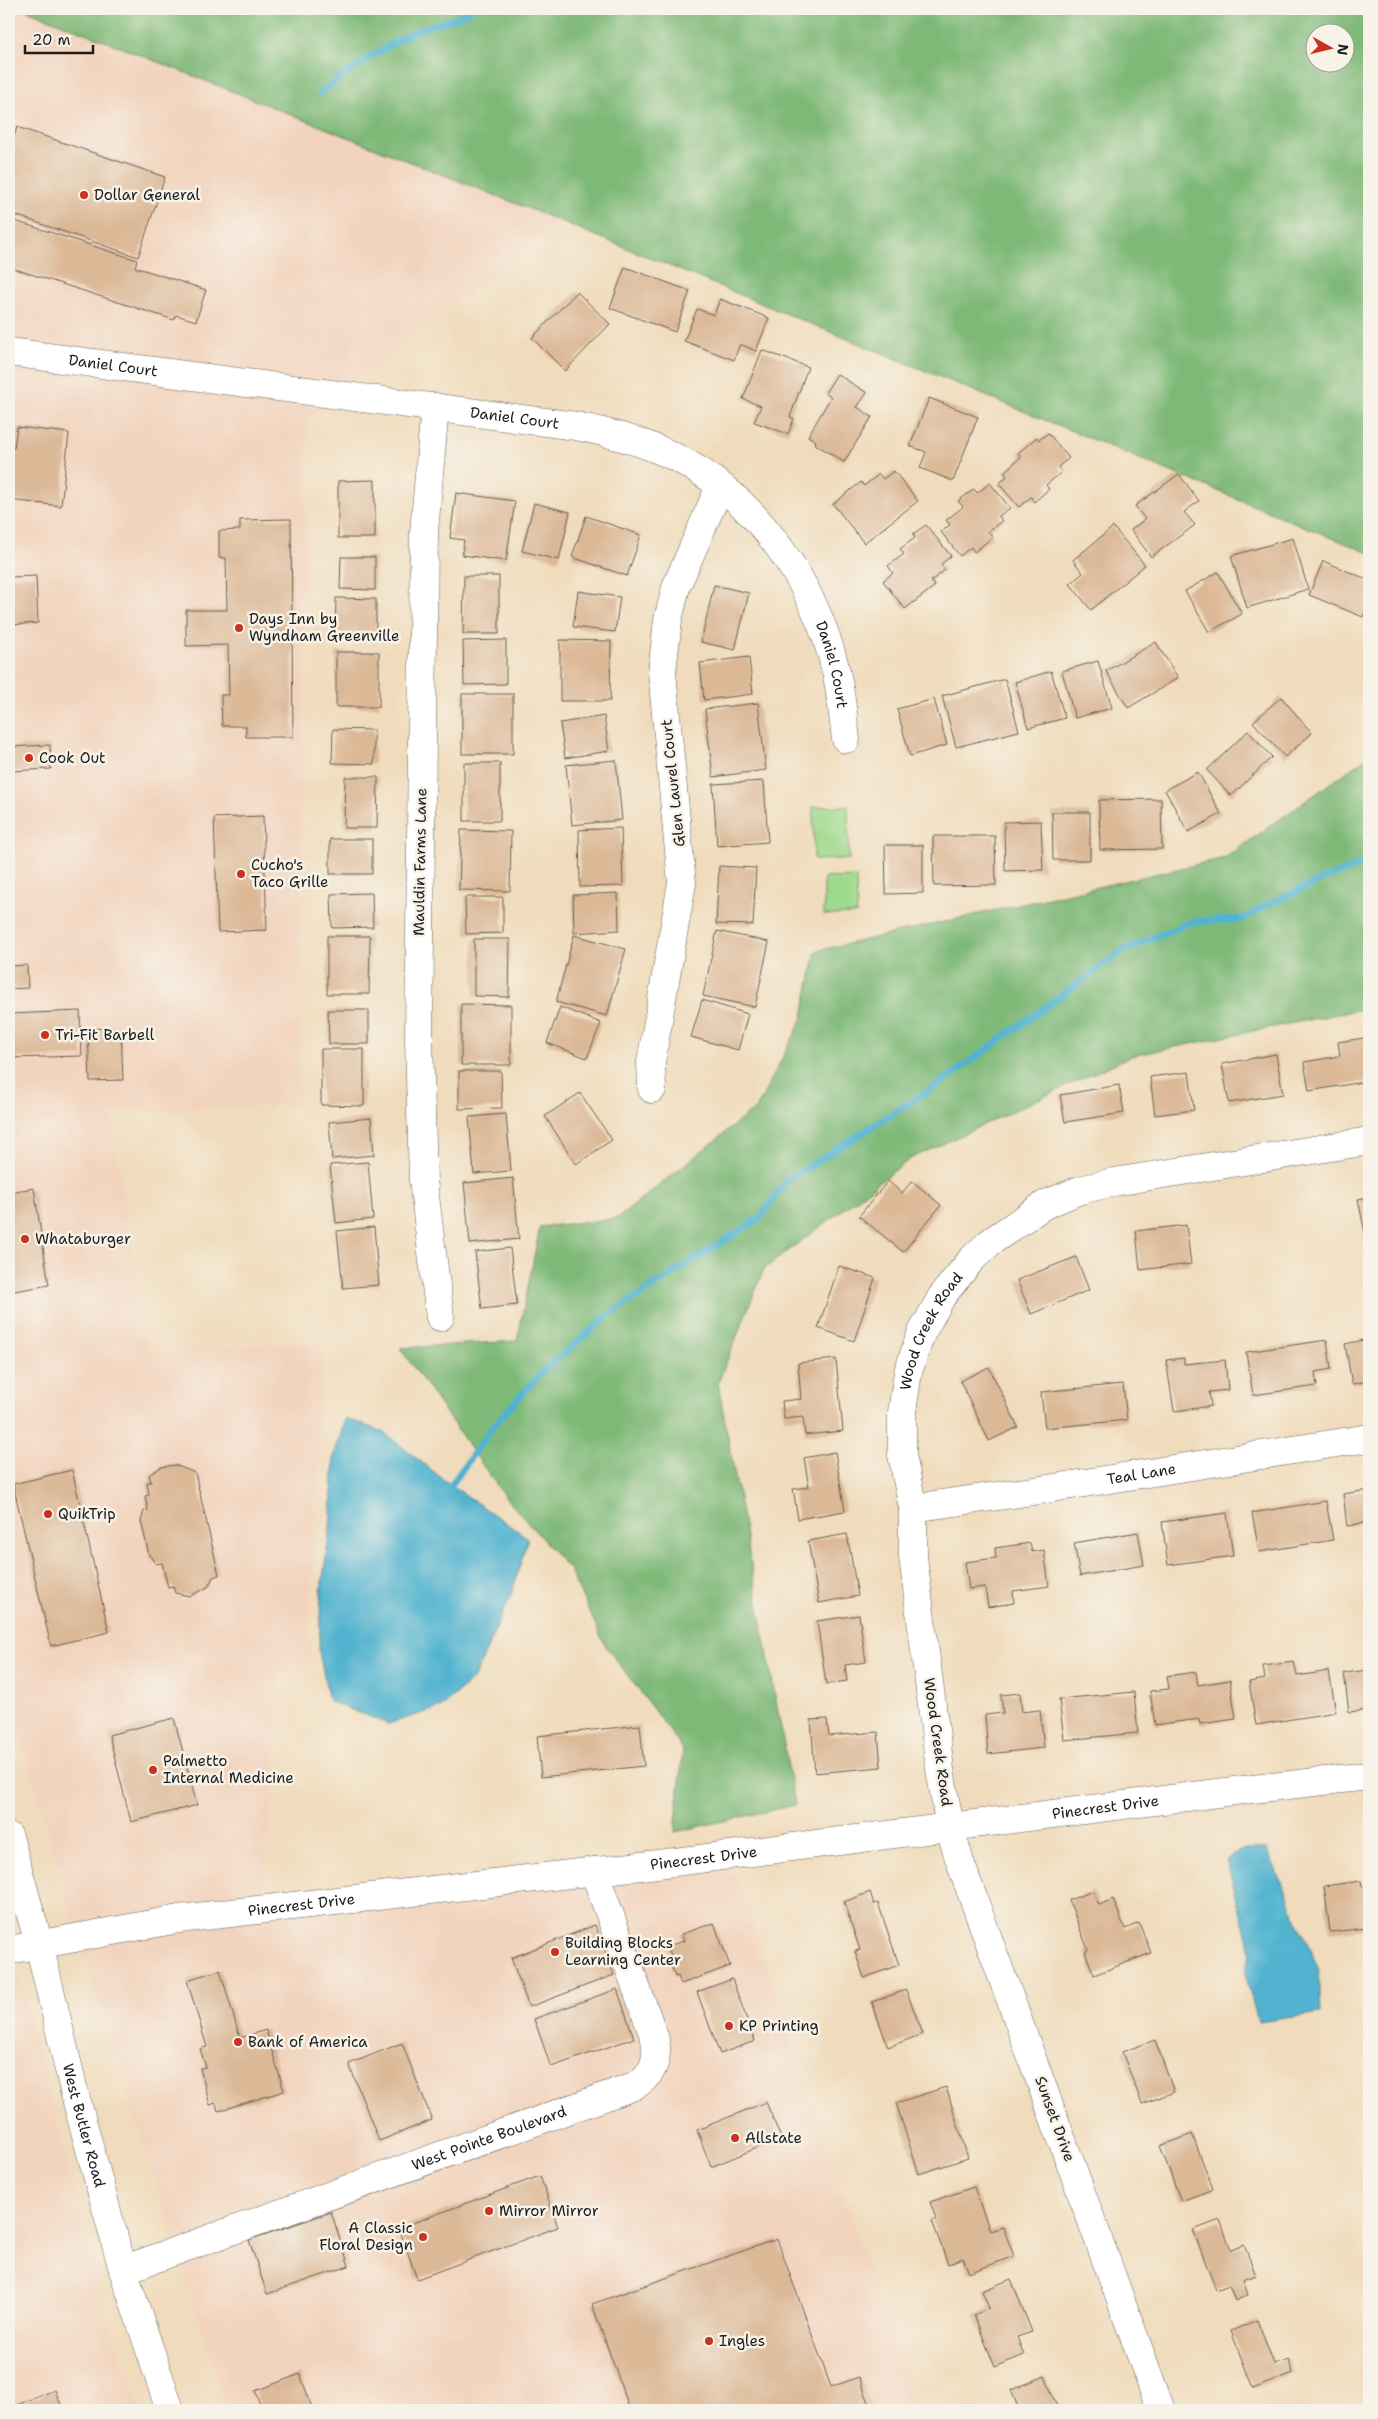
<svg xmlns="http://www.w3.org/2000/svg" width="1378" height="2419" viewBox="0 0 1378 2419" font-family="'Shantell Sans',sans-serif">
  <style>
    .built { fill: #f2d4be }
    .green { fill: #9fd98c; stroke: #5e7a54 }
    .forest { fill: #7fb978; stroke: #4e6a4a; fill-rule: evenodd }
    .water { fill: #51b3cf; stroke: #366876 }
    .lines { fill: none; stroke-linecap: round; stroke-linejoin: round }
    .stream { stroke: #51b3cf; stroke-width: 7 }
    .building { fill: #dbb896 }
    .minor-casing { stroke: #665f54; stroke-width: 29 }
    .primary-casing { stroke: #665f54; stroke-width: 29 }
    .minor { stroke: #fff; stroke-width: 28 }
    .primary { stroke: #fff; stroke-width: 28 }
    .poi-dot { fill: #c8321e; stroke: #f7f3e8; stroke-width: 2 }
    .labels { text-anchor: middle; stroke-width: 5; stroke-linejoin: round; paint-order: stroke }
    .poi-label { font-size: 15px; fill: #1c1c1c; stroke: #f7f3e8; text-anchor: start }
    .street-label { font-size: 15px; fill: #1c1c1c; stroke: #f7f3e8 }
  </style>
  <rect width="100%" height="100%" fill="#f7f3e8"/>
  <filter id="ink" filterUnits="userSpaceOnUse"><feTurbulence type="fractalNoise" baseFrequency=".02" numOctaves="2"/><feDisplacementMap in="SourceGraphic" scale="10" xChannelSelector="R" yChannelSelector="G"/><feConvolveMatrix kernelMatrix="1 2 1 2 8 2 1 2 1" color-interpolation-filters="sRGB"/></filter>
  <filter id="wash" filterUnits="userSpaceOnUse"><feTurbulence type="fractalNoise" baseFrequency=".0096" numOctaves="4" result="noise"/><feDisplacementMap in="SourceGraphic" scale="20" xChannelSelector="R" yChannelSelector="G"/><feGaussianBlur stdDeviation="1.12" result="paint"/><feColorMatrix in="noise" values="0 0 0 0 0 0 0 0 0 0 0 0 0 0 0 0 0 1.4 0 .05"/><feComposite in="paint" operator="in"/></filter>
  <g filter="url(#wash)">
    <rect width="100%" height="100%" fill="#f0dcbc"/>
    <g class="built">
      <path d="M9,9H24L560,221L307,419L298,1105L112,1112L147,1351L323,1342L309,1663L282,1675L264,1911L736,1874L915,2410H227L75,1926L9,1698Z"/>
      <path d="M9,1938L107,2318L142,2410H9Z"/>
    </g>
    <g class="green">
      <path d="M848,806L849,859L814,860L813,807Z"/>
      <path d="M856,877L857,914L824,915V878Z"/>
    </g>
    <g class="forest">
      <path d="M24,9H1369V553L560,221ZM1316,32H1346V62H1316Z"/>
      <path d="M1369,756V1007L1367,1008L1131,1056L910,1159L764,1269L718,1383L795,1805L675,1832L683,1749L605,1645L569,1569L505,1497L400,1348L517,1341L540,1227L618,1218L757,1107L802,1020L816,951L1225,858Z"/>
    </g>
    <g class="water">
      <path d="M345,1418L383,1432L451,1485L528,1538L512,1592L474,1678L442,1707L388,1724L329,1701L319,1652L321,1590L330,1529L334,1457Z"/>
      <path d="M1244,1849H1267L1319,1970L1321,2013L1258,2022L1245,1974L1251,1952L1226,1859Z"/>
    </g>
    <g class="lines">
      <g class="stream">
        <path d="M320,93C351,70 381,48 416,31C435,22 455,22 472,9"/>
        <path d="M451,1485L494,1425L543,1371L610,1314L761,1217L786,1181L939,1084L1124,950L1191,922L1243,919L1268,904L1321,880L1369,862"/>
      </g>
    </g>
    <g id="blocks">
      <g class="building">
        <path d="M17,127L165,177L138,257L9,213V152Z"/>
        <path d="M9,219L137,260L135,267L206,290L196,321L176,315L174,320L9,267L15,249L9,247Z"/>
        <path d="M625,267L690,291L675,332L610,308Z"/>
        <path d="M577,292L610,324L565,371L532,338Z"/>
        <path d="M720,299L769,318L756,351L740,344L734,360L684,341L697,309L714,315Z"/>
        <path d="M762,350L808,367L790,417L794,419L788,434L754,422L761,406L743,399Z"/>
        <path d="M837,374L867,393L857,407L872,417L844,462L815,444L816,441L808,436L831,397L825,393Z"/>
        <path d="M929,398L978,417L953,481L920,468L926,452L910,446Z"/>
        <path d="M17,427L69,433L61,506L9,500L11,479H9V447L14,448Z"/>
        <path d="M1048,433L1069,458L1058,467L1062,472L1046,485L1049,489L1034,502L1031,497L1019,507L999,484L1007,476L1004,472L1021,457L1018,453L1037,437L1039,440Z"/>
        <path d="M894,471L918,501L864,543L833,504L861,482L864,486L879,474L883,479Z"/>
        <path d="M1179,474L1199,501L1184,512L1195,525L1151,557L1131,530L1145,519L1135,506Z"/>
        <path d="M375,480V538H338V481Z"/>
        <path d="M990,483L1010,508L999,516L1002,521L988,531L993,537L974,552L971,547L960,556L941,532L950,525L946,520L963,507L958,501L974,489L977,493Z"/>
        <path d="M456,493L515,501L506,561L462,555L464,540L450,538Z"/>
        <path d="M534,503L570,512L559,560L522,551Z"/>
        <path d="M586,516L641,535L627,576L572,557Z"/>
        <path d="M291,519L293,737H246V726H222L221,695H229L228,645L186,646V610H227L226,558H219V531L240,530V520Z"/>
        <path d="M926,525L951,556L941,564L945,570L931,581L935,586L905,609L883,581L893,573L888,566L904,554L900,549L915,538L913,534Z"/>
        <path d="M1113,527L1145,565L1091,610L1070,584L1083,573L1073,560Z"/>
        <path d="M1293,538L1308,589L1247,608L1231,556Z"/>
        <path d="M341,557H375V590L340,589Z"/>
        <path d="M1323,561L1369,580V602L1363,617L1309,595Z"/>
        <path d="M1218,572L1242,614L1209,632L1185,591Z"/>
        <path d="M36,576L38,623L9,625V577Z"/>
        <path d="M464,576H499V634H463Z"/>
        <path d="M714,585L749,593L735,650L701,642Z"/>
        <path d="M578,591L620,597L615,632L573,627Z"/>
        <path d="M336,598L376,599V634L335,633Z"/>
        <path d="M506,640V684L464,685L463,641Z"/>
        <path d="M560,640L611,641L610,701H560Z"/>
        <path d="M1156,642L1178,678L1128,708L1106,671Z"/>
        <rect x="336" y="652" width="43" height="55"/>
        <path d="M749,657L753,694L704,700L700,663Z"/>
        <path d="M1098,661L1112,708L1075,718L1062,671Z"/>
        <path d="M1051,671L1065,718L1028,728L1015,682Z"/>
        <path d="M1005,679L1019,731L956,747L942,696Z"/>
        <rect x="462" y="694" width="51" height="60"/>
        <path d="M1281,697L1312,733L1285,757L1253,722Z"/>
        <path d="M934,699L947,745L910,756L897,709Z"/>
        <path d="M758,703L766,770L713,777L705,709Z"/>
        <path d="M604,716L609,751L565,758L560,723Z"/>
        <path d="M333,729L374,730V764L332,763Z"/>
        <path d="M1248,731L1272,757L1231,796L1207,770Z"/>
        <path d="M50,745L51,769L9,771V747Z"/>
        <path d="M616,760L622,820L572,825L566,765Z"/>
        <rect x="464" y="763" width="36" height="58"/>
        <path d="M1198,772L1221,814L1188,832L1165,790Z"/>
        <path d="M345,777H378L377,828H344Z"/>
        <path d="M764,781L768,842L717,846L713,784Z"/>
        <path d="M1161,799L1162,849L1100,850L1099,800Z"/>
        <path d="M1052,812H1090V860H1053Z"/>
        <path d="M263,816L267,930L218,932L214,818Z"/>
        <path d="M1041,821L1043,870L1005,871L1004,822Z"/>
        <path d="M621,828L623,886L580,887L579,830Z"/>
        <path d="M461,830L511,831L510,891L459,890Z"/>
        <path d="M933,836H995L996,885L934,886Z"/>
        <rect x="330" y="839" width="42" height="35"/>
        <path d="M885,845H923V893L886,894Z"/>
        <path d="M719,866L756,868L753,925L716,924Z"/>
        <path d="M372,893L373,927L332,928L331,894Z"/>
        <path d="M618,893L619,930L574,933L573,895Z"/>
        <path d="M465,897H503V933L466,934Z"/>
        <path d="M717,931L769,942L755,1007L703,996Z"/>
        <path d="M574,935L626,949L607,1016L556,1002Z"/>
        <path d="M327,936H370L369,994H327Z"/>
        <path d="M474,939H510L509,997L474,996Z"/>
        <path d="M27,965L28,988L9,989V966Z"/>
        <path d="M702,1000L748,1014L738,1050L691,1037Z"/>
        <path d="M461,1004L511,1005V1065H461Z"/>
        <path d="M560,1007L601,1023L587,1058L547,1043Z"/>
        <path d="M328,1010H369V1044H329Z"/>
        <path d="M80,1011L82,1056L9,1058V1014Z"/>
        <path d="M121,1028L123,1080L90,1081L88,1029Z"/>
        <path d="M1364,1038L1369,1081L1309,1091L1304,1062L1340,1056L1338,1042Z"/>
        <path d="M321,1049H364V1106L321,1105Z"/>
        <path d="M1276,1054L1283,1094L1229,1103L1222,1064Z"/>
        <path d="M459,1071H501L502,1108L459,1109Z"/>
        <path d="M1189,1072L1194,1110L1155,1115L1150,1077Z"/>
        <path d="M1119,1085L1124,1113L1065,1122L1060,1095Z"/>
        <path d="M580,1093L612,1140L576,1164L545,1116Z"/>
        <path d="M506,1114L511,1171L474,1174L469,1117Z"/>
        <path d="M371,1118L374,1155L332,1159L329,1122Z"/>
        <path d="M368,1162L373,1219L336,1223L330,1165Z"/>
        <path d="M513,1178L519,1239L470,1244L464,1183Z"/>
        <path d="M888,1181L902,1193L912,1181L941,1205L903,1252L859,1216Z"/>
        <path d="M34,1188L49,1285L9,1292V1192Z"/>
        <path d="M1369,1197V1232L1365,1233L1358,1199Z"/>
        <path d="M1186,1225L1191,1264L1140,1270L1136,1231Z"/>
        <path d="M374,1227L379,1285L343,1288L337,1231Z"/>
        <path d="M510,1248L517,1305L482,1309L475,1252Z"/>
        <path d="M1076,1257L1089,1290L1031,1314L1017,1280Z"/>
        <path d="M839,1266L875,1278L854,1341L818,1328Z"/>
        <path d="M1369,1339V1381L1352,1384L1345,1344Z"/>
        <path d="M1327,1340L1331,1369L1315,1372L1317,1386L1253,1395L1246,1352Z"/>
        <path d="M1184,1358V1364L1225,1360L1228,1390L1209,1392L1211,1406L1174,1411L1166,1360Z"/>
        <path d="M836,1359L843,1431L805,1435L803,1417L784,1419L782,1401L801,1399L798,1363Z"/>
        <path d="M989,1367L1018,1427L989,1441L960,1381Z"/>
        <path d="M1123,1384L1127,1420L1045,1428L1041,1392Z"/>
        <path d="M835,1452L845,1511L798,1519L793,1489L809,1487L804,1458Z"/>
        <path d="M175,1465L195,1473L219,1575L213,1577L208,1587L190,1596L175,1593L173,1586L168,1587L162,1563L156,1564L149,1555L141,1521L144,1511L148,1510L145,1496L149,1495L147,1482H151L149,1475L161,1467Z"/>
        <path d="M72,1470L109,1632L51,1646L13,1484Z"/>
        <path d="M1369,1490V1522L1347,1526L1343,1494Z"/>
        <path d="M1326,1501L1333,1540L1259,1552L1252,1513Z"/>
        <path d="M1227,1513L1233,1556L1168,1565L1162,1522Z"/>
        <path d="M1138,1532L1144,1565L1080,1576L1074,1543Z"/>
        <path d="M847,1534L858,1596L819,1603L808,1541Z"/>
        <path d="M1030,1543L1032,1552L1044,1550L1049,1586L1013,1591L1014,1603L988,1607L985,1587L969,1589L965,1562L996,1558L995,1548Z"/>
        <path d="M859,1615L866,1662L845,1665L847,1681L826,1684L817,1621Z"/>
        <path d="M1294,1662L1297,1676L1329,1671L1336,1712L1256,1725L1249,1682L1265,1679L1263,1666Z"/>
        <path d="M1369,1670V1710L1349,1712L1344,1673Z"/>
        <path d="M1196,1672L1198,1685L1230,1680L1236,1719L1200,1724L1199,1719L1155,1725L1150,1691L1169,1689L1167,1676Z"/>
        <path d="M1134,1692L1138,1733L1064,1740L1059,1699Z"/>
        <path d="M1020,1693L1022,1712L1040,1710L1044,1748L988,1754L985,1715L1003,1713L1001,1695Z"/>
        <path d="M174,1718L197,1805L131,1822L109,1735Z"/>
        <path d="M827,1719L829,1736L878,1732L881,1767L815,1773L811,1720Z"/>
        <path d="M640,1725L644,1766L541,1777L537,1736Z"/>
        <path d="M1361,1881L1362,1887L1369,1886V1915H1365L1367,1928L1330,1932L1324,1886Z"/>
        <path d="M1093,1891L1099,1905L1113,1899L1125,1929L1139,1923L1151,1953L1094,1975L1085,1952L1088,1950L1069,1900Z"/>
        <path d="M870,1892L874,1904L878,1903L899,1965L864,1978L855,1951L860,1950L844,1902Z"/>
        <path d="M714,1923L730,1966L681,1984L678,1976L675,1977L668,1957L671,1956L668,1946L684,1941L681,1934Z"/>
        <path d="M595,1925L614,1975L529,2007L511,1958Z"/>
        <path d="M220,1970L240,2038L266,2030L284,2091L218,2111L216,2103L210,2105L200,2068L206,2067L200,2049L207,2047L187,1980Z"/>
        <path d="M732,1979L755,2041L720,2054L697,1992Z"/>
        <path d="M617,1989L634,2038L551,2067L534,2019Z"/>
        <path d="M906,1990L923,2034L888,2047L872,2002Z"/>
        <path d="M1155,2040L1174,2092L1142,2104L1122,2052Z"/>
        <path d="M402,2043L432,2120L379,2141L349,2064Z"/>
        <path d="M946,2087L968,2158L919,2174L896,2103Z"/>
        <path d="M766,2102L781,2138L711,2167L697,2130Z"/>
        <path d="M1192,2134L1213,2189L1181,2201L1160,2146Z"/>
        <path d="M540,2176L558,2227L417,2279L399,2228Z"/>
        <path d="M974,2187L990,2231L1003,2227L1014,2256L969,2273L963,2258L948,2264L932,2221L936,2219L930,2202Z"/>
        <path d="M331,2212L349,2266L267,2294L249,2240Z"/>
        <path d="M1220,2220L1231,2250L1244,2245L1256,2275L1243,2280L1248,2295L1235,2301L1229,2285L1216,2290L1193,2230Z"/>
        <path d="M777,2239L831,2387L859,2377L872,2410H630L592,2304Z"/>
        <path d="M1011,2279L1032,2332L1017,2337L1024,2355L995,2367L974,2315L989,2308L982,2291Z"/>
        <path d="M1257,2320L1274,2364L1288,2359L1293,2373L1253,2389L1231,2331Z"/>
        <path d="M300,2374L313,2410H262L255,2391Z"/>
        <path d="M1045,2376L1058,2410H1019L1011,2390Z"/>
        <path d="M55,2390L63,2410H9V2408Z"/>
      </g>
    </g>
  </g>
  <g filter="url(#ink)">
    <use href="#blocks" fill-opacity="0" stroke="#665f54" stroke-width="1"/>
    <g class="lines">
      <g class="minor-casing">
        <g id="minor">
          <path id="s1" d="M9,352L576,426C611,433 645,442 677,458C758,499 815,584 836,671C841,693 843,717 846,739"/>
          <path d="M435,407L424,532L419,1041L423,1180L440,1317"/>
          <path d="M652,1089L651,1062L682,883L662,672L668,620L676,587L720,486"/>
          <path id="s2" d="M913,1508L1047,1489L1369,1438"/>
          <path id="s3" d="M9,1950L179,1919L675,1862L1226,1792L1369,1776"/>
          <path id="s4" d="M123,2270L634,2086C653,2075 659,2061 655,2039L594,1871"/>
          <path id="s5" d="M1161,2410L960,1862L950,1828L940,1769L913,1557V1508L902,1455V1412L908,1372L921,1334L942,1296L972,1259L989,1243L1044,1205L1080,1190L1114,1182L1369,1141"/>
        </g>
      </g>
      <g class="primary-casing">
        <g id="primary">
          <path id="s6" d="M9,1837L39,1944L74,2091L123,2270L170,2410"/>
        </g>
      </g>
      <use href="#minor" class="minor"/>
      <use href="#primary" class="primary"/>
    </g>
  </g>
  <g class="poi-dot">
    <circle cx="84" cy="195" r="5"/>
    <circle cx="239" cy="628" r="5"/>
    <circle cx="29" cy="758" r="5"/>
    <circle cx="241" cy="874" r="5"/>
    <circle cx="45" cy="1035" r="5"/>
    <circle cx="25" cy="1239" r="5"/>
    <circle cx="48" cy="1514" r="5"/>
    <circle cx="153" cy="1770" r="5"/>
    <circle cx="555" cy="1952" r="5"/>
    <circle cx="729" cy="2026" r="5"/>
    <circle cx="238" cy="2042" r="5"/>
    <circle cx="735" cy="2138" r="5"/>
    <circle cx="489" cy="2211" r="5"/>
    <circle cx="423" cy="2237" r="5"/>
    <circle cx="709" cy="2341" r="5"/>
  </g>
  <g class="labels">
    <g class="poi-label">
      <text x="94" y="200">Dollar General</text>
      <text x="249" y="624">Days Inn by<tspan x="249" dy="17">Wyndham Greenville</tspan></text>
      <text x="39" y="763">Cook Out</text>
      <text x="251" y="870">Cucho's<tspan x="251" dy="17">Taco Grille</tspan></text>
      <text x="55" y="1040">Tri-Fit Barbell</text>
      <text x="35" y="1244">Whataburger</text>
      <text x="58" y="1519">QuikTrip</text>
      <text x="163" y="1766">Palmetto<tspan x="163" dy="17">Internal Medicine</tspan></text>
      <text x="565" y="1948">Building Blocks<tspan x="565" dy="17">Learning Center</tspan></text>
      <text x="739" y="2031">KP Printing</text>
      <text x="248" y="2047">Bank of America</text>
      <text x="745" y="2143">Allstate</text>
      <text x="499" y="2216">Mirror Mirror</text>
      <text x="413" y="2233" text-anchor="end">A Classic<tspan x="413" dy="17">Floral Design</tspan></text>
      <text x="719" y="2346">Ingles</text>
    </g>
    <g class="street-label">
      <text dy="5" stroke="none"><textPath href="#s1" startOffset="105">Daniel Court</textPath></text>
      <text dy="5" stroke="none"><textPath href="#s1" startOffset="510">Daniel Court</textPath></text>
      <text dy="5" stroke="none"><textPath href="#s1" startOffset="945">Daniel Court</textPath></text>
      <text transform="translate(673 783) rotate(-96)" y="5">Glen Laurel Court</text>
      <text transform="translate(420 862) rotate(-89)" y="5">Mauldin Farms Lane</text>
      <text dy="5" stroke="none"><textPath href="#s5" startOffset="1126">Wood Creek Road</textPath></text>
      <text dy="5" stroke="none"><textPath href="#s2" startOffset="231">Teal Lane</textPath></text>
      <text transform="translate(938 1742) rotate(82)" y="5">Wood Creek Road</text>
      <text dy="5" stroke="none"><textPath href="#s3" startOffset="1106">Pinecrest Drive</textPath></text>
      <text dy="5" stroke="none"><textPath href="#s3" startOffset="701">Pinecrest Drive</textPath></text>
      <text dy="5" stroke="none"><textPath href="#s3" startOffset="296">Pinecrest Drive</textPath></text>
      <text transform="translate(1055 2119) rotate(70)" y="5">Sunset Drive</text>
      <text dy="5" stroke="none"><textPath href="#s6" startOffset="298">West Butler Road</textPath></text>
      <text dy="5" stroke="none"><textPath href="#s4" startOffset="389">West Pointe Boulevard</textPath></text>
    </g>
  </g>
  <rect width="1378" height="2419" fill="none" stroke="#f7f3e8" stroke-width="30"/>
  <g transform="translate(1330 48) rotate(98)"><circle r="24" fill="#f7f3e8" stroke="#9f9d96"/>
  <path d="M0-4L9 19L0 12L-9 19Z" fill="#c8321e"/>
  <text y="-8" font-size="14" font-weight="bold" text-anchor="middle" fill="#1c1c1c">N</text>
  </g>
  <path d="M25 45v8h68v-8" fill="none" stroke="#1c1c1c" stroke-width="2.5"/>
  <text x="32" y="45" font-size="15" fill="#1c1c1c" stroke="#f7f3e8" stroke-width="4" paint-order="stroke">20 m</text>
</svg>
